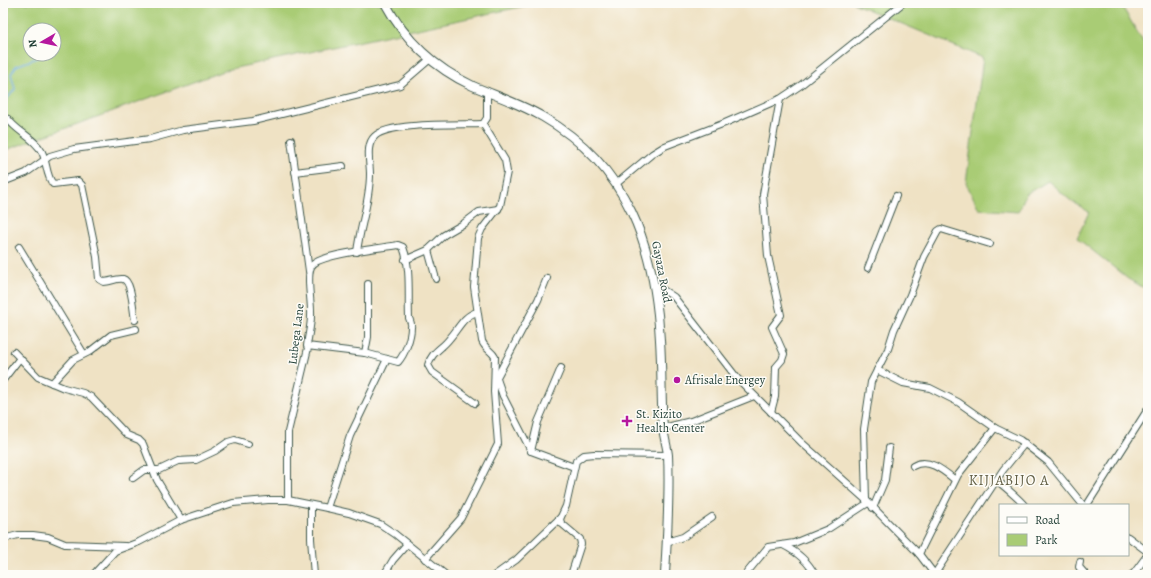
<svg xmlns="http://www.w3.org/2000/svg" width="1151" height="578" viewBox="0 0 1151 578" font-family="Alegreya,serif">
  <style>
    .green { fill: #a9cc75; stroke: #648454; fill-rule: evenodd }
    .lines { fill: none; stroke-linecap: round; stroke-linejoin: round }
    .stream { stroke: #6eace0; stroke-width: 1.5 }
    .minor-casing { stroke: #3e564a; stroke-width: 8 }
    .major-casing { stroke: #3e564a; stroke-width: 10 }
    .minor { stroke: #fff; stroke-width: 6 }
    .major { stroke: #fff; stroke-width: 8 }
    .poi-dot { fill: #b5179e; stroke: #fdfcf7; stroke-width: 1.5 }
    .labels { text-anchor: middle; stroke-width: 3; stroke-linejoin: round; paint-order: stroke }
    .street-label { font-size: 12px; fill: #1f3d34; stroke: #fdfcf7 }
    .poi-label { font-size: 12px; fill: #1f3d34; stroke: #fdfcf7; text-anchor: start }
    .quarter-label { font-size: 14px; letter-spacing: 1px; fill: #636046; stroke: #fdfcf7 }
  </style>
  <rect width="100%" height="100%" fill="#fdfcf7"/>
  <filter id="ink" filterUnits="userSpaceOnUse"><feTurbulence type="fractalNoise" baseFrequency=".025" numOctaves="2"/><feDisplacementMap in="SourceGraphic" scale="8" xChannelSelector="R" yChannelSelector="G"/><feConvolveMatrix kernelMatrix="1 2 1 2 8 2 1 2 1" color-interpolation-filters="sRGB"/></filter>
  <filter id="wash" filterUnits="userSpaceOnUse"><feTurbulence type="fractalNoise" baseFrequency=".012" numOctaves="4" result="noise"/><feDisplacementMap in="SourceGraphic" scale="16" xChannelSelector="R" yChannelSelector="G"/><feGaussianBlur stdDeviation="0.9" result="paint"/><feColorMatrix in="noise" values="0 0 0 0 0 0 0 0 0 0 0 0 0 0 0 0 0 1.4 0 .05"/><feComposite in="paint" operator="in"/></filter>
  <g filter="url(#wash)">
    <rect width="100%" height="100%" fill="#efe2c4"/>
    <g class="green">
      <path d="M3,3H539L226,70L3,151ZM30,30H54V54H30Z"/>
      <path d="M853,3H1120L1148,50V290L1128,279L1077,238L1089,212L1070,200L1048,181L1026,194L1018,212L979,209L966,183L983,58Z"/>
    </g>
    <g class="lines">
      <path class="stream" d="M3,104L15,89L11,74L16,66L42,56L43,54"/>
    </g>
  </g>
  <g filter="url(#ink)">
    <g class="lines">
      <g class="minor-casing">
        <g id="minor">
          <path d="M8,119C17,132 34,137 42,152C47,162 46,176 53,184L78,181L82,185L97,257L99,279L104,282C110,282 117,278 123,279C132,281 133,311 135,320"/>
          <path d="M291,140L309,271"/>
          <path d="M295,172L343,166"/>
          <path d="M3,182L26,173L50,156L74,149L150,139L183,130L253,121L400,85L429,60"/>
          <path d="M616,184L652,154L665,146L725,123L780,99L801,85L903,3"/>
          <path d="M19,247L84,354"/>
          <path d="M428,250L436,279"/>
          <path d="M357,252C360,226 370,201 370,174C370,162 365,145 375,136C389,122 461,125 483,124"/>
          <path d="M405,260L428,250L444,235L463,224L479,212L498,209"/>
          <path d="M868,268L896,196"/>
          <path d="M654,284L674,297L737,378L801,442L866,500L919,554L935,575"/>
          <path d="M14,352L38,377L64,388L83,393L91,397L127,435L139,440L143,444L157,480L181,520"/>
          <path d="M365,353L368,337V284"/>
          <path d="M877,370L903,383L930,388L958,402L995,428L1020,440L1048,462L1083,505"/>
          <path d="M496,376L503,396L531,451L574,467"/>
          <path d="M497,377L538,300L547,278"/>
          <path d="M3,380L20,358"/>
          <path d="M52,383L73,360L89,352L111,335L136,329"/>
          <path d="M475,403L432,372L428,365C432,351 442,349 450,338C459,328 463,316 477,312"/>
          <path d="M771,412L775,397L776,367L782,360L784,354L772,327L781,315L768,256L763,194L780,99"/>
          <path d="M663,428L691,421L754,396"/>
          <path d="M531,451L538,422L561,368"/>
          <path d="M913,466C928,457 944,471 955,480"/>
          <path d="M133,478L144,470H159L178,461L196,460L215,451L228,442L235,440L248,444"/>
          <path d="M997,481C1002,484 1020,500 1024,505"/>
          <path d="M288,500V432L308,348L307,346C308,336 311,326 311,316C312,303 306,278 311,267C316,254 383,248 398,245L403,247C411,267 408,296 409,318C410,321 412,324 411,327C411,338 405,354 398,362L365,353L307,346"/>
          <path d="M866,500L864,429L871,382L888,349L894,330L910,295L924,257L938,231L941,229L990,244"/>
          <path d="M311,505V539L314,575"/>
          <path d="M1087,505L1148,409"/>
          <path d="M327,508L350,436L387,359"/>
          <path d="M873,508L885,480L889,448"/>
          <path d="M1128,537L1148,552"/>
          <path d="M3,539L18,535H33L48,537L65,544L125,546"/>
          <path d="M666,542L683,537L712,517"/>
          <path d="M783,545C797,552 808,561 815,575"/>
          <path d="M919,554L958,475L995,428"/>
          <path d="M425,559L461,518L498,444L494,392L495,357C492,351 485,349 482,341L474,287L478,238L482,229L500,206L507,172L505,160L483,124L487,118V91"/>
          <path d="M1080,562L1079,567L1086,575"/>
          <path d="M93,575L115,551L139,542L181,520L233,503L268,500H288L327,508L349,513L380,524L395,534L446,575"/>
          <path d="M384,575L393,560L407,544"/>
          <path d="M495,575L516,560L560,518"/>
          <path d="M571,575L581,544L580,539L561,523L560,519L566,506L576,461L584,455L594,454L668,455"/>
          <path d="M745,575L768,547L794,543L828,529L868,503"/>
          <path d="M934,575L1003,470L1025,443"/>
          <path d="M1131,575L1134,573L1148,554"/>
        </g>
      </g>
      <g class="major-casing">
        <path id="major" d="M385,3C405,40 434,68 473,86C496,96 521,104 543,117C628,166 655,247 660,340C662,369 661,399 663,428C664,437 667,446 668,455C670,495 667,536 665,575"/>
      </g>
      <use href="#minor" class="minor"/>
      <use href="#major" class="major"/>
    </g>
  </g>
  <g class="poi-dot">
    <circle cx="677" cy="380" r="4"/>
    <path d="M625 415h4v4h4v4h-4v4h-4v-4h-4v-4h4z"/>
  </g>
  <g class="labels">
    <g class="street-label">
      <text transform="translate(662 272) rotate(79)" y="4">Gayaza Road</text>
      <text transform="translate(296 334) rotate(-83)" y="4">Lubega Lane</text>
    </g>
    <g class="poi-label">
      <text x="685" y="384">Afrisale Energey</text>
      <text x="636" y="418">St. Kizito<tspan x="636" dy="14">Health Center</tspan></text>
    </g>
    <g class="quarter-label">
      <text x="1009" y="485">KIJJABIJO A</text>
    </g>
  </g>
  <rect width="1151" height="578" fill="none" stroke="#fdfcf7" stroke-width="16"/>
  <rect x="999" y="504" width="130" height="52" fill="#fdfcf7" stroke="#a4b0a9"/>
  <rect x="1007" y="517" width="20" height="6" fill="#ffffff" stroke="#a4b0a9"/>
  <text x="1035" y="524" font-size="12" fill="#1f3d34">Road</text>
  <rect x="1007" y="534" width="20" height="12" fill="#a9cc75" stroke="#a4b0a9"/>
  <text x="1035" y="544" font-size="12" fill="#1f3d34">Park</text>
  <g transform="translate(42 42) rotate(261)"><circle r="19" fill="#fdfcf7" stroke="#a4b0a9"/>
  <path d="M0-3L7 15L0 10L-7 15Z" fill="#b5179e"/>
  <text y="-6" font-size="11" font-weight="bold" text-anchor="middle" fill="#1f3d34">N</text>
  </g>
</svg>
